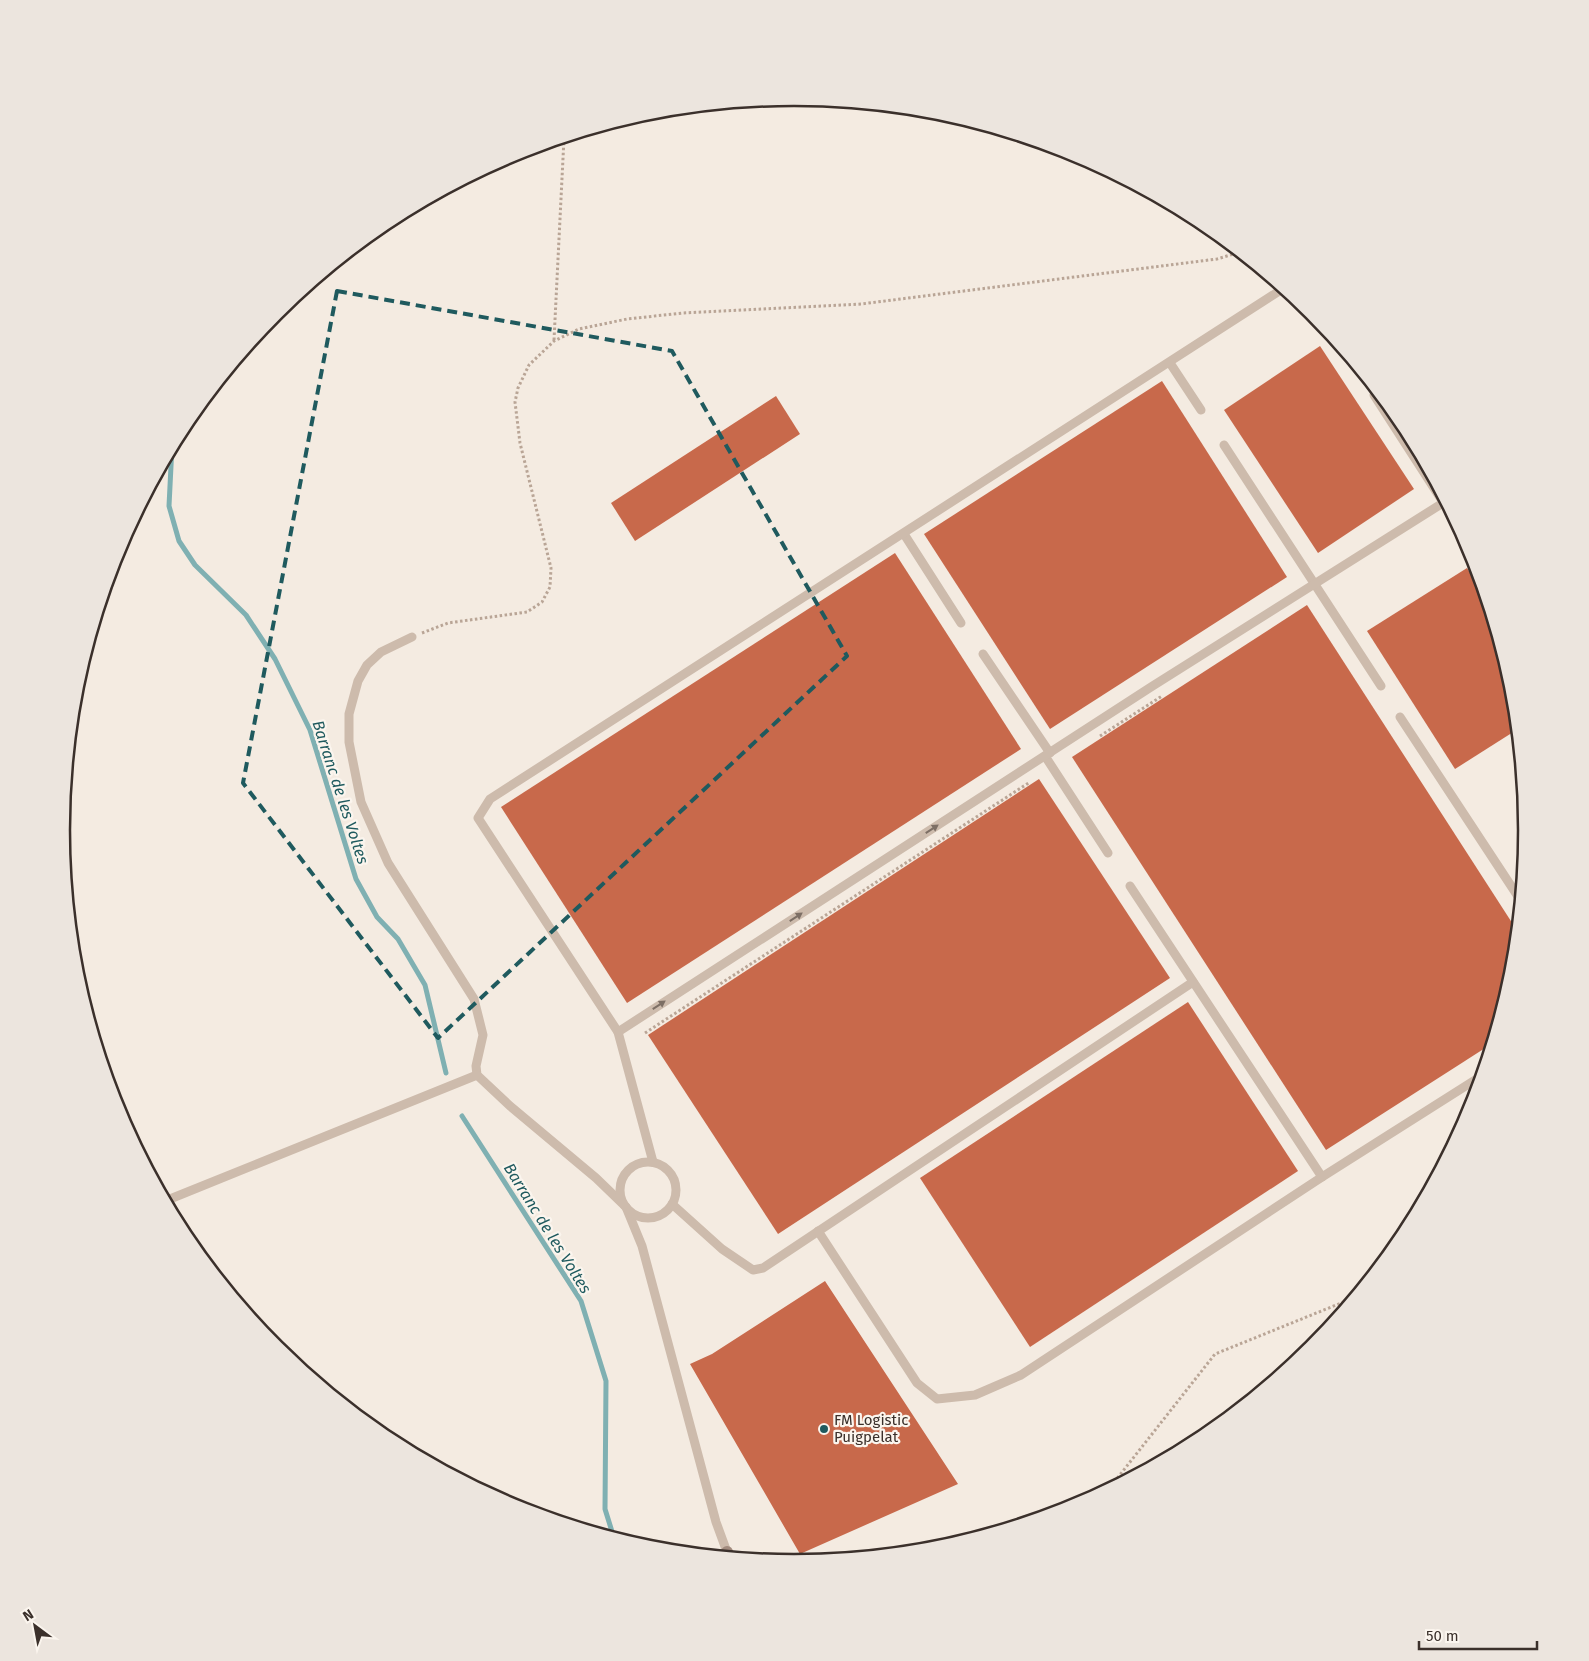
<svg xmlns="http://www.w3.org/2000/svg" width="1589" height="1661" viewBox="0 0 1589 1661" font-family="'Fira Sans',sans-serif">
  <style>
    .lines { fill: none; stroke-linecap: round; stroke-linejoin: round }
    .stream { stroke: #7fb0b2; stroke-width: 5 }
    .building { fill: #c8694b }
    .path { stroke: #b9a596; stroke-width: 3; stroke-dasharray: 2.5 2.5; stroke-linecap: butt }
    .lane { stroke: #cdbbac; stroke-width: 9 }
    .secondary { stroke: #a18a7d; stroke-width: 12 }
    .oneway { fill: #7d6f65 }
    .marked { fill: none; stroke: #1f5a5e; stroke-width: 4; stroke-dasharray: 10 6; stroke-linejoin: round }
    .poi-dot { fill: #1f5a5e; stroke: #fbf5ee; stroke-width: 2 }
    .labels { text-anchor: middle; stroke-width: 4.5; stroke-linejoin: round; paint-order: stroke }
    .poi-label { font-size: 15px; fill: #3b302b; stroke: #fbf5ee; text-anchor: start }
    .water-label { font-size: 16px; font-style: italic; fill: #1f5a5e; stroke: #fbf5ee }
    .rim { fill: none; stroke: #3b302b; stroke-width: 2.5 }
  </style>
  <rect width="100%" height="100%" fill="#f4ebe1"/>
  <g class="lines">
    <g class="stream">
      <path d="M172,446L169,506L179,541L195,565L246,615L275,659L310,730L356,879L377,917L398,939L425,985L446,1073"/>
      <path d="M462,1116L581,1301L606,1381L605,1509L614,1538"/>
    </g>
  </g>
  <g class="building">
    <path d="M1320,346L1414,489L1318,553L1224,410Z"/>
    <path d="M1162,381L1287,577L1050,729L924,534Z"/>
    <path d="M776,396L800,434L635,541L611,503Z"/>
    <path d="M895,553L1021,749L627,1003L501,807Z"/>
    <path d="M1467,568L1487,599L1514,688L1518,729L1455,769L1367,631Z"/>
    <path d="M1307,605L1518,932L1514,974L1493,1043L1326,1150L1072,757Z"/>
    <path d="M1039,779L1170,978L778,1234L648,1035Z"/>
    <path d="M1188,1002L1298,1171L1030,1347L920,1178Z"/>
    <path d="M825,1281L958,1484L800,1554L690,1364L712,1354Z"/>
  </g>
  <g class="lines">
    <g class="path">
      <path d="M554,340L564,138"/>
      <path d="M422,633L448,623L527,612L542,602L550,587L551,568L520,443L515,402L518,388L529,365L554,341L579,329L627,319L683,313L861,304L1217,259L1240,252"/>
      <path d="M1100,736L1162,696"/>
      <path d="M645,1033L1030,782"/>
      <path d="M1108,1490L1215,1354L1356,1297"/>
    </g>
    <g class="lane">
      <path d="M1170,363L1201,410"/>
      <path d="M1379,392L1374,395L1461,530"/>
      <path d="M1224,445L1381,686"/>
      <path d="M904,534L961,623"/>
      <path d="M412,637L381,652L367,665L358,681L349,714V742L361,802L388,863L474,999L483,1035L476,1066L477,1075L510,1106L596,1178L626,1207L642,1246L716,1522L727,1552"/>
      <path d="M983,654L1050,753"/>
      <path d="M1400,717L1521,901"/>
      <path d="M1045,756L1108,853"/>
      <path d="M1130,886L1322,1177"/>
      <path d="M618,1032L1151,687L1446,501"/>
      <path d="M653,1162L618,1032L478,818L490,799L1284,288"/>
      <circle cx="648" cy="1190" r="28"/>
      <path d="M165,1201L477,1075"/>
      <path d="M672,1204L722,1249L753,1270L763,1268L1193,982"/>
      <path d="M818,1231L917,1383L937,1399L975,1395L1021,1375L1322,1177L1483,1075"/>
    </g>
    <path class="secondary" d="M727,1552L729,1557"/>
  </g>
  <defs><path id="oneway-solid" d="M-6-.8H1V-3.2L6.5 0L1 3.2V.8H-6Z" transform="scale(1.25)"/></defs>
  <g class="oneway">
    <use href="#oneway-solid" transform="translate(932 829) rotate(-33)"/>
    <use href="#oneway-solid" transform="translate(796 917) rotate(-33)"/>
    <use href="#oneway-solid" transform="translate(659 1005) rotate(-33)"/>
  </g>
  <path class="marked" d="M337,291L672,351L847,656L438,1038L243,783Z"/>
  <circle class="poi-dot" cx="824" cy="1429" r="5"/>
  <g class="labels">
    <g class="poi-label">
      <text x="834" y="1425">FM Logistic<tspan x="834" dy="17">Puigpelat</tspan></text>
    </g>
    <g class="water-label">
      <text transform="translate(341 792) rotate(72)" y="6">Barranc de les Voltes</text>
      <text transform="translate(548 1228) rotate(58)" y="6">Barranc de les Voltes</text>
    </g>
  </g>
  <path d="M0 0H1589V1661H0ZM70 830a724 724 0 1 1 1448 0a724 724 0 1 1-1448 0Z" fill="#ece5de" fill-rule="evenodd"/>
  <path class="rim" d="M70 830a724 724 0 1 1 1448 0a724 724 0 1 1-1448 0Z"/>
  <g transform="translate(35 1626) rotate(328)" stroke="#fbf5ee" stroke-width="4" paint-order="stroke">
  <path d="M0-4L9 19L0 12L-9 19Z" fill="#3b302b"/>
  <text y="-8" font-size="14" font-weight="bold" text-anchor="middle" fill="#3b302b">N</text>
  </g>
  <path d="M1419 1641v8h118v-8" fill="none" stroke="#3b302b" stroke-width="2.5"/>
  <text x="1426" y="1641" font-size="15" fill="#3b302b" stroke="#fbf5ee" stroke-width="4" paint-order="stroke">50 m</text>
</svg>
